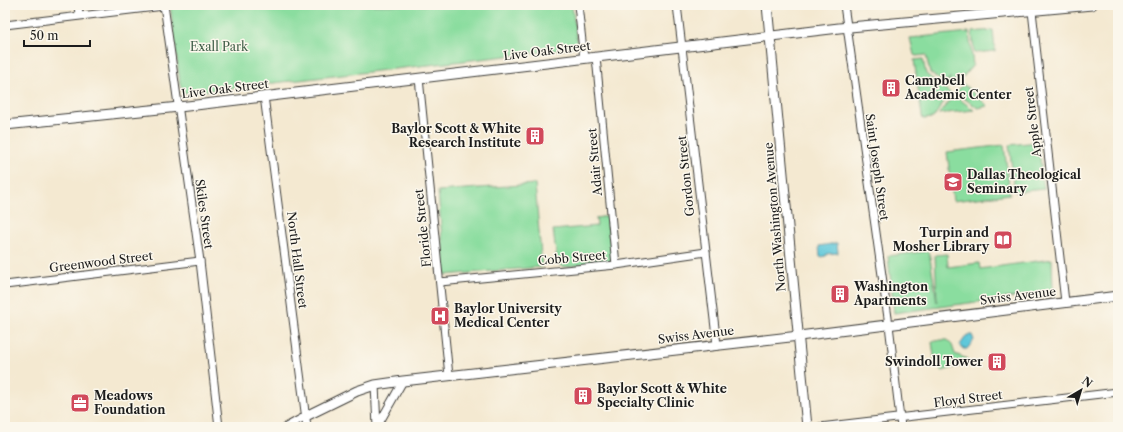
<svg xmlns="http://www.w3.org/2000/svg" width="1123" height="432" viewBox="0 0 1123 432" font-family="'Libre Caslon Text',serif">
  <style>
    .green { fill: #8add9f; stroke: #537c5e }
    .water { fill: #5fc8da; stroke: #3e727b }
    .lines { fill: none; stroke-linecap: round; stroke-linejoin: round }
    .minor-casing { stroke: #3c3b37; stroke-width: 9 }
    .tertiary-casing { stroke: #3c3b37; stroke-width: 11 }
    .minor { stroke: #fff; stroke-width: 7 }
    .tertiary { stroke: #fff; stroke-width: 9 }
    .labels { text-anchor: middle; stroke-width: 3; stroke-linejoin: round; paint-order: stroke }
    .park-label { font-size: 12px; fill: #42604a; stroke: #fbf7ec }
    .street-label { font-size: 12px; fill: #1c1c1c; stroke: #fbf7ec }
    .poi-label { font-size: 12px; font-weight: bold; fill: #1c1c1c; stroke: #fbf7ec; text-anchor: start }
  </style>
  <rect width="100%" height="100%" fill="#fbf7ec"/>
  <filter id="ink" filterUnits="userSpaceOnUse"><feTurbulence type="fractalNoise" baseFrequency=".025" numOctaves="2"/><feDisplacementMap in="SourceGraphic" scale="8" xChannelSelector="R" yChannelSelector="G"/><feConvolveMatrix kernelMatrix="1 2 1 2 8 2 1 2 1" color-interpolation-filters="sRGB"/></filter>
  <filter id="wash" filterUnits="userSpaceOnUse"><feTurbulence type="fractalNoise" baseFrequency=".012" numOctaves="4" result="noise"/><feDisplacementMap in="SourceGraphic" scale="16" xChannelSelector="R" yChannelSelector="G"/><feGaussianBlur stdDeviation="0.9" result="paint"/><feColorMatrix in="noise" values="0 0 0 0 0 0 0 0 0 0 0 0 0 0 0 0 0 1.4 0 .05"/><feComposite in="paint" operator="in"/></filter>
  <g filter="url(#wash)">
    <rect width="100%" height="100%" fill="#f4e9d1"/>
    <g class="green">
      <path d="M170,5H572L577,42L573,47L567,49L187,93L183,92L180,84Z"/>
      <path d="M993,30L995,51L974,53L972,32Z"/>
      <path d="M969,32L973,65L961,79H955L956,84L954,86L951,87L949,85L948,81L951,78H949L947,81L943,82L930,73L926,55L916,56L914,55L910,38Z"/>
      <path d="M923,59L926,74L950,93L933,118L923,119L922,116L914,60Z"/>
      <path d="M963,84L988,106L978,108L956,93Z"/>
      <path d="M954,95L974,110L939,114Z"/>
      <path d="M1038,142L1044,189L1015,192L1009,145Z"/>
      <path d="M1004,145L1010,194L953,201L947,152Z"/>
      <path d="M535,184L542,267L445,275L438,191Z"/>
      <path d="M607,216L612,261L564,267L559,265L557,261L553,230L597,226L596,218Z"/>
      <path d="M929,251L937,302L935,255L947,254L948,267L979,263L980,269L1052,259L1053,292L894,313L888,256Z"/>
      <path d="M940,340H947L952,345L955,354L967,359V364L942,371L935,364L932,342Z"/>
    </g>
    <g class="water">
      <path d="M837,243L838,253L826,254V256L820,257L819,246Z"/>
      <path d="M967,335H972L974,340L967,349H963L960,345Z"/>
    </g>
  </g>
  <g filter="url(#ink)">
    <g class="lines">
      <g class="minor-casing">
        <g id="minor">
          <path d="M78,5L79,15"/>
          <path d="M164,5L200,261L219,427"/>
          <path d="M578,5L584,59"/>
          <path d="M677,5L717,345"/>
          <path d="M844,5L889,325L901,427"/>
          <path d="M1032,11L1065,302"/>
          <path d="M5,25L164,6"/>
          <path d="M596,57L616,265"/>
          <path d="M419,78L449,376"/>
          <path d="M264,96L307,427"/>
          <path d="M440,282L616,265L706,252"/>
          <path d="M5,285L200,261"/>
          <path d="M375,385L377,427"/>
          <path d="M286,427L306,416"/>
          <path d="M377,427L403,381"/>
          <path d="M820,427L1118,392"/>
        </g>
      </g>
      <g class="tertiary-casing">
        <g id="tertiary">
          <path d="M767,5L807,427"/>
          <path d="M5,125L179,107L839,28L1092,5"/>
          <path d="M306,416L357,391L375,385L403,381L799,336L1118,296"/>
        </g>
      </g>
      <use href="#minor" class="minor"/>
      <use href="#tertiary" class="tertiary"/>
    </g>
  </g>
  <defs>
    <g id="building-square" transform="scale(1)"><rect x="-9" y="-9" width="18" height="18" rx="4" fill="#d1495b" stroke="#fbf7ec"/><path d="M-4-6H4V6H1V3H-1V6H-4ZM-2.5-4.3h1.7v1.8h-1.7ZM.8-4.3h1.7v1.8H.8ZM-2.5-1h1.7V.8h-1.7ZM.8-1h1.7V.8H.8Z" fill="#fff"/></g>
    <g id="university-square" transform="scale(1)"><rect x="-9" y="-9" width="18" height="18" rx="4" fill="#d1495b" stroke="#fbf7ec"/><path d="M0-5L7-2L0 1L-7-2ZM-4 1L0 2.5L4 1V4Q0 6-4 4Z" fill="#fff"/></g>
    <g id="library-square" transform="scale(1)"><rect x="-9" y="-9" width="18" height="18" rx="4" fill="#d1495b" stroke="#fbf7ec"/><path d="M-6-4Q-3-5.5-.7-3.5V5Q-3 3-6 4ZM6-4Q3-5.5 .7-3.5V5Q3 3 6 4Z" fill="#fff"/></g>
    <g id="hospital-square" transform="scale(1)"><rect x="-9" y="-9" width="18" height="18" rx="4" fill="#d1495b" stroke="#fbf7ec"/><path d="M-5-5h3v3.5h4V-5h3V5h-3V1.5h-4V5h-3Z" fill="#fff"/></g>
    <g id="office-square" transform="scale(1)"><rect x="-9" y="-9" width="18" height="18" rx="4" fill="#d1495b" stroke="#fbf7ec"/><path d="M-6-3h4V-5.5h4V-3h4V5H-6ZM-1-4.5V-3h2v-1.5ZM-6 0V1H6V0Z" fill="#fff"/></g>
  </defs>
  <g fill-rule="evenodd">
    <use href="#building-square" x="891" y="88"/>
    <use href="#building-square" x="535" y="136"/>
    <use href="#university-square" x="953" y="182"/>
    <use href="#library-square" x="1003" y="240"/>
    <use href="#building-square" x="840" y="294"/>
    <use href="#hospital-square" x="440" y="316"/>
    <use href="#building-square" x="997" y="362"/>
    <use href="#building-square" x="583" y="396"/>
    <use href="#office-square" x="80" y="403"/>
  </g>
  <g class="labels">
    <g class="park-label">
      <text x="219" y="51">Exall Park</text>
    </g>
    <g class="street-label">
      <text transform="translate(547 51) rotate(-7)" y="4">Live Oak Street</text>
      <text transform="translate(225 89) rotate(-7)" y="4">Live Oak Street</text>
      <text transform="translate(1033 122) rotate(-97)" y="4">Apple Street</text>
      <text transform="translate(595 162) rotate(-95)" y="4">Adair Street</text>
      <text transform="translate(877 167) rotate(82)" y="4">Saint Joseph Street</text>
      <text transform="translate(686 176) rotate(-96)" y="4">Gordon Street</text>
      <text transform="translate(204 214) rotate(82)" y="4">Skiles Street</text>
      <text transform="translate(775 217) rotate(-95)" y="4">North Washington Avenue</text>
      <text transform="translate(423 228) rotate(-96)" y="4">Floride Street</text>
      <text transform="translate(572 258) rotate(-5)" y="4">Cobb Street</text>
      <text transform="translate(297 260) rotate(83)" y="4">North Hall Street</text>
      <text transform="translate(101 262) rotate(-7)" y="4">Greenwood Street</text>
      <text transform="translate(1018 296) rotate(-7)" y="4">Swiss Avenue</text>
      <text transform="translate(696 335) rotate(-7)" y="4">Swiss Avenue</text>
      <text transform="translate(968 399) rotate(-7)" y="4">Floyd Street</text>
    </g>
    <g class="poi-label">
      <text x="905" y="85">Campbell<tspan x="905" dy="14">Academic Center</tspan></text>
      <text x="521" y="133" text-anchor="end">Baylor Scott &amp; White<tspan x="521" dy="14">Research Institute</tspan></text>
      <text x="967" y="179">Dallas Theological<tspan x="967" dy="14">Seminary</tspan></text>
      <text x="989" y="237" text-anchor="end">Turpin and<tspan x="989" dy="14">Mosher Library</tspan></text>
      <text x="854" y="291">Washington<tspan x="854" dy="14">Apartments</tspan></text>
      <text x="454" y="313">Baylor University<tspan x="454" dy="14">Medical Center</tspan></text>
      <text x="983" y="366" text-anchor="end">Swindoll Tower</text>
      <text x="597" y="393">Baylor Scott &amp; White<tspan x="597" dy="14">Specialty Clinic</tspan></text>
      <text x="94" y="400">Meadows<tspan x="94" dy="14">Foundation</tspan></text>
    </g>
  </g>
  <rect width="1123" height="432" fill="none" stroke="#fbf7ec" stroke-width="20"/>
  <g transform="translate(1081 390) rotate(38)" stroke="#fbf7ec" stroke-width="3" paint-order="stroke">
  <path d="M0-3L7 15L0 10L-7 15Z" fill="#1c1c1c"/>
  <text y="-6" font-size="11" font-weight="bold" text-anchor="middle" fill="#1c1c1c">N</text>
  </g>
  <path d="M24 40v6h66v-6" fill="none" stroke="#1c1c1c" stroke-width="2"/>
  <text x="30" y="40" font-size="12" fill="#1c1c1c" stroke="#fbf7ec" stroke-width="3" paint-order="stroke">50 m</text>
</svg>
